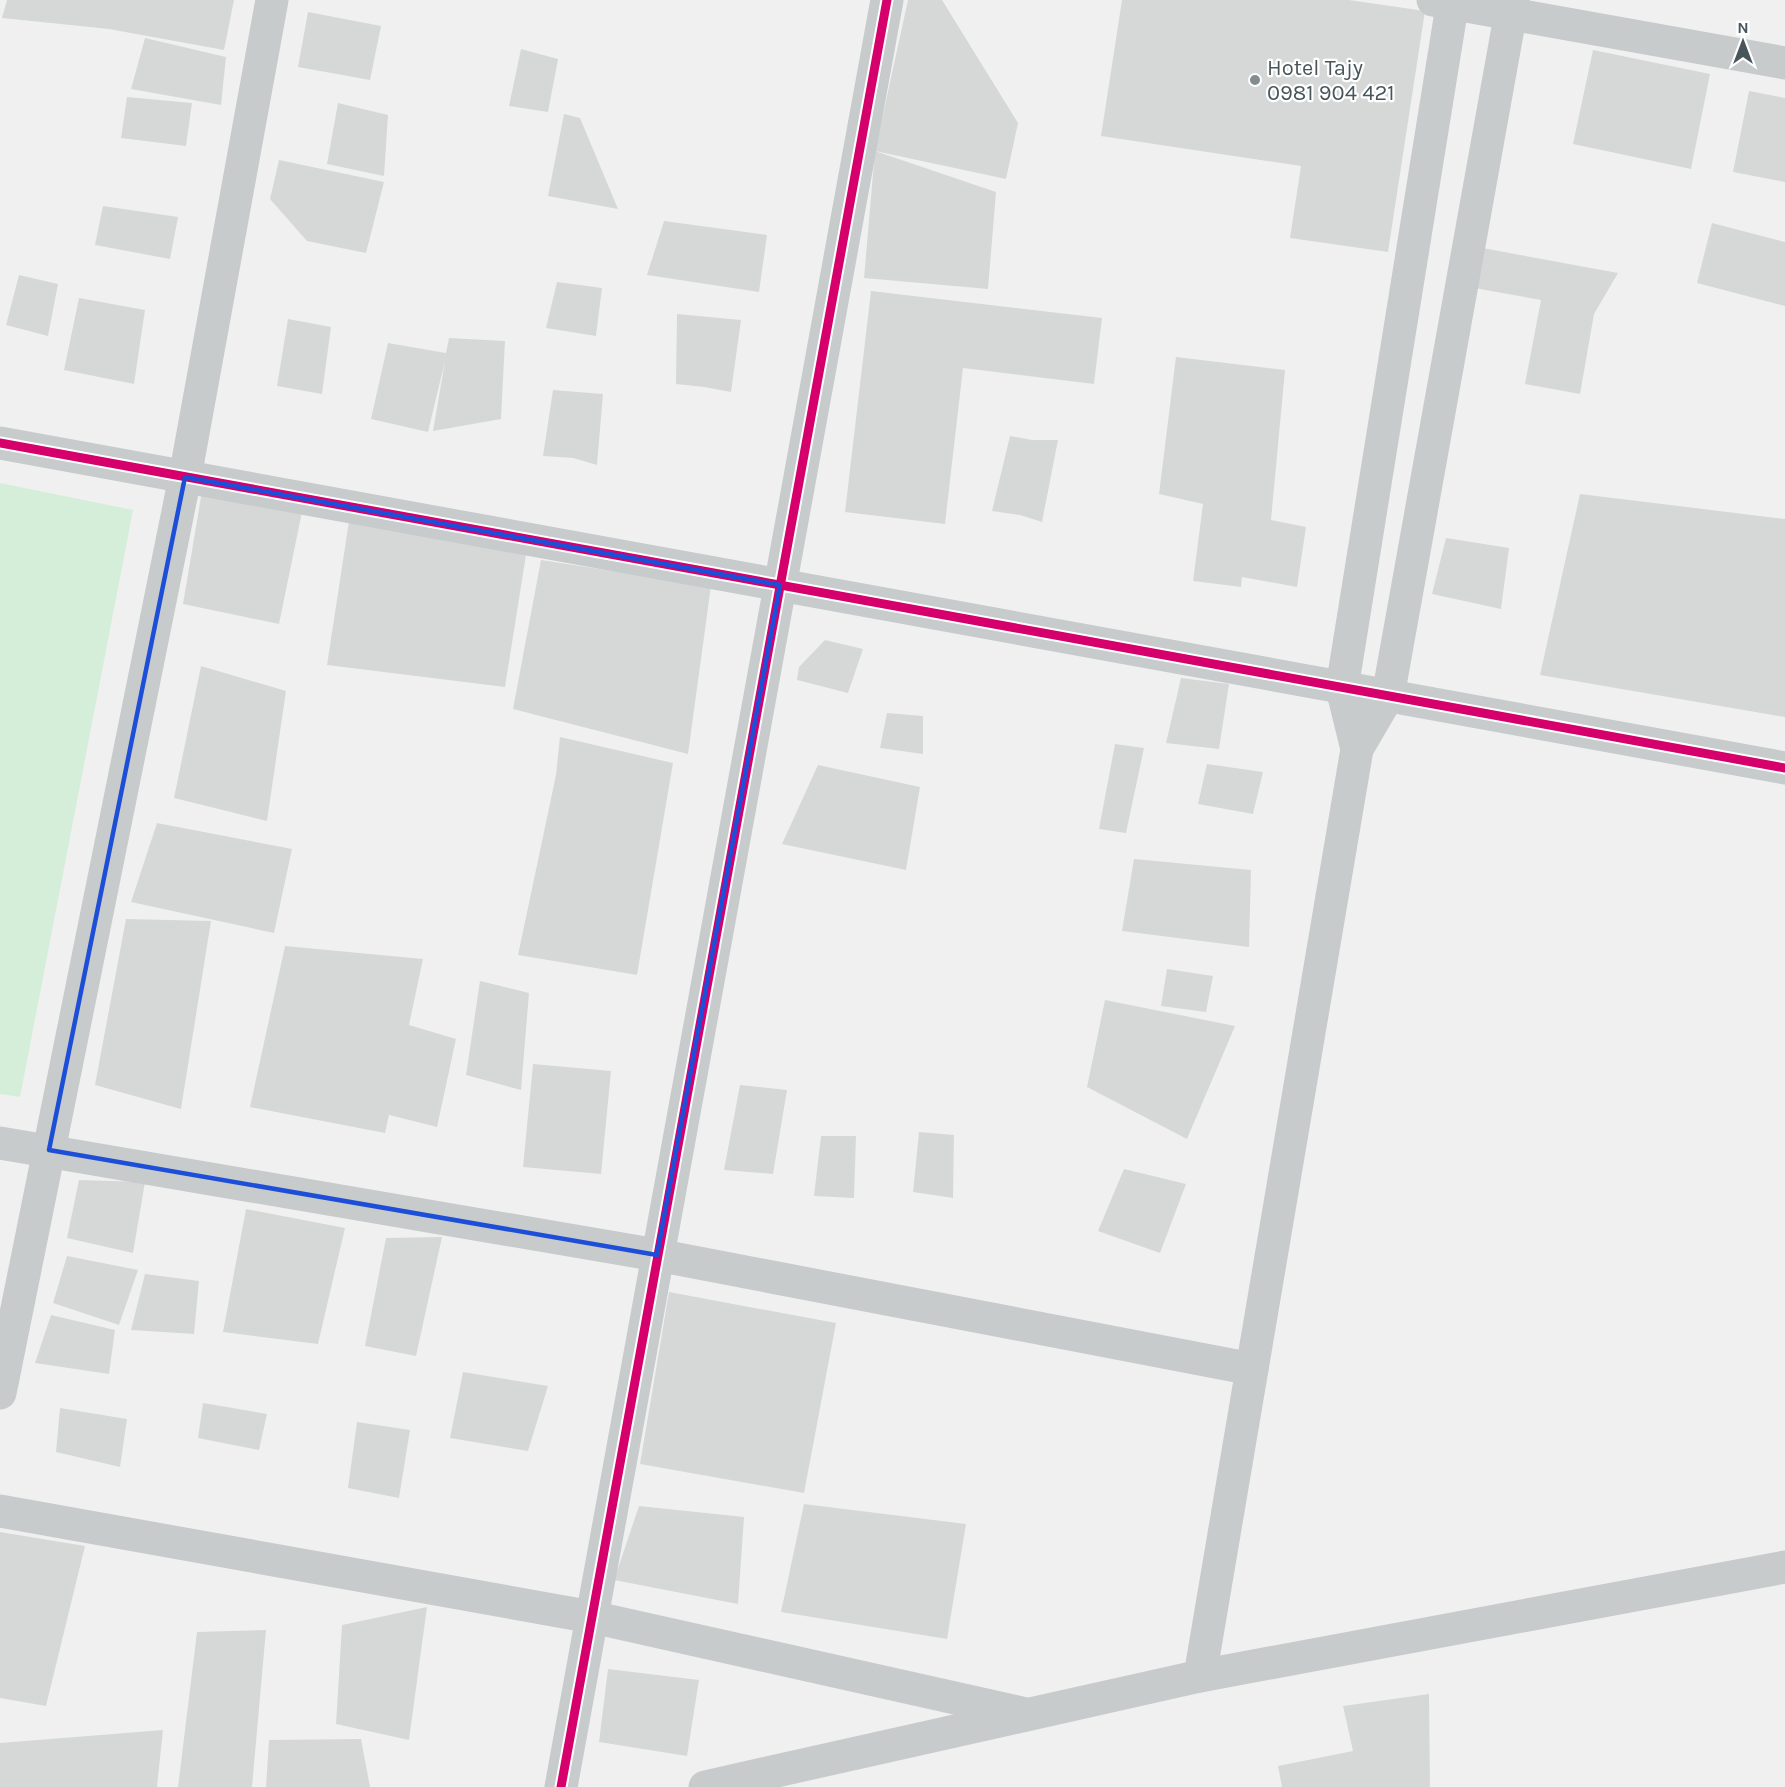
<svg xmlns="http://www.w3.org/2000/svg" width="1785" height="1787" viewBox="0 0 1785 1787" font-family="Karla,sans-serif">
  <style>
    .green { fill: #d5eed9 }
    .building { fill: #d6d8d8 }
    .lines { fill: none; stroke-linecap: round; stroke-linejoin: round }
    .minor { stroke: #c7cbcc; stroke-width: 33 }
    .cycleway-casing { stroke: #fff; stroke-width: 13 }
    .cycleway { stroke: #d6006c; stroke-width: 9 }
    .marked { fill: none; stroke: #1d4ed8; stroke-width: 4.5; stroke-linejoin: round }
    .poi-dot { fill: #838c8f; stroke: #fff; stroke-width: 2 }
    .labels { text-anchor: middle; stroke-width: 4.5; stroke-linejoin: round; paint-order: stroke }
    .poi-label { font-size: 22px; fill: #48565b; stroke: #fff; text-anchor: start }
  </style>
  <rect width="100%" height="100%" fill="#f0f0f0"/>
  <path class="green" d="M0,483L133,510L20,1097L0,1094Z"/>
  <g class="building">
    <path d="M7,0H234L224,50L109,29L2,18Z"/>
    <path d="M908,0H942L1018,123L1006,179L875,151Z"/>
    <path d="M1122,0H1349L1425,11L1388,252L1290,238L1301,166L1101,136Z"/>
    <path d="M308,12L381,26L370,80L298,67Z"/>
    <path d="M145,38L226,57L221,105L131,89Z"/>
    <path d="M521,49L558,59L548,112L509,106Z"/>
    <path d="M1593,50L1710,74L1691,169L1573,144Z"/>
    <path d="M1749,91L1785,98V182L1733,172Z"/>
    <path d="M127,97L192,103L186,146L121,138Z"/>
    <path d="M338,103L388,115L384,176L327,164Z"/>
    <path d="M564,114L580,118L618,209L548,196Z"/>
    <path d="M875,151L996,192L988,289L864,278Z"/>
    <path d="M279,160L384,182L366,253L307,241L270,199Z"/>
    <path d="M103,206L178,217L170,259L95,245Z"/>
    <path d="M664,221L767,235L759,292L647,275Z"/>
    <path d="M1712,223L1785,242V306L1697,283Z"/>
    <path d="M1477,247L1618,273L1594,314L1580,394L1525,384L1541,300L1469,287Z"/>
    <path d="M19,275L58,284L48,336L6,325Z"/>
    <path d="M557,282L602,288L596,336L546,328Z"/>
    <path d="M871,291L1102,318L1094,384L963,368L945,524L845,512Z"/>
    <path d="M79,298L145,310L134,384L64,370Z"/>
    <path d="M677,314L741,320L731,392L704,387L676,384Z"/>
    <path d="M288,319L331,327L322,394L277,386Z"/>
    <path d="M449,338L505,341L501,419L433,431L445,361L428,432L371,419L388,343L446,353Z"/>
    <path d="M1176,357L1285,370L1271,520L1306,527L1297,587L1242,577L1241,587L1193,581L1203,504L1159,494Z"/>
    <path d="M553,390L603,394L597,465L573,458L543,456Z"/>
    <path d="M1010,436L1032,440H1058L1042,522L1020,515L992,511Z"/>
    <path d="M202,491L302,512L279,624L183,604Z"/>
    <path d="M1580,494L1785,519V717L1540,675Z"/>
    <path d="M349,521L526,555L505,687L327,665Z"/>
    <path d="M1446,538L1509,548L1501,609L1432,594Z"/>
    <path d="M541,560L711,586L688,754L513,709Z"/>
    <path d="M825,640L863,649L848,693L797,680L799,667Z"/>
    <path d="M201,666L286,691L267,821L174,798Z"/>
    <path d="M1181,678L1229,684L1219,749L1166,743Z"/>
    <path d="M887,713L923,716V754L880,748Z"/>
    <path d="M560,737L673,763L637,975L518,955L556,775Z"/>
    <path d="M1115,744L1144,748L1126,833L1099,829Z"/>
    <path d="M1207,764L1263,772L1253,814L1198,804Z"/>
    <path d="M818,765L920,787L906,870L782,844Z"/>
    <path d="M157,823L292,849L274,933L131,902Z"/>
    <path d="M1134,859L1251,870L1249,947L1122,931Z"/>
    <path d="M126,919L211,921L181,1109L95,1085Z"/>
    <path d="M285,946L423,959L409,1025L456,1039L437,1127L389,1115L385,1133L250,1107Z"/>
    <path d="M1167,969L1213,976L1206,1012L1161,1006Z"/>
    <path d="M480,981L529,993L521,1090L466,1075Z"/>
    <path d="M1105,1000L1235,1026L1187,1139L1087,1087Z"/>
    <path d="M533,1064L611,1071L601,1174L523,1167Z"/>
    <path d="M740,1085L787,1090L773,1174L724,1170Z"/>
    <path d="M919,1132L954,1135L953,1198L913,1192Z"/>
    <path d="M821,1136H856L854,1198L814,1196Z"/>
    <path d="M1124,1169L1186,1184L1160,1253L1098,1231Z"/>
    <path d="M79,1180L145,1182L133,1253L67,1238Z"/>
    <path d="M246,1209L345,1228L318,1344L223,1332Z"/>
    <path d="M442,1237L416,1356L365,1346L386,1238Z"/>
    <path d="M67,1256L138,1270L119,1325L53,1303Z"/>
    <path d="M145,1274L199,1281L194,1334L131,1330Z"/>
    <path d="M669,1292L836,1323L804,1493L640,1464Z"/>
    <path d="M51,1315L115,1330L109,1374L35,1363Z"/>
    <path d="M463,1372L548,1386L528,1451L450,1438Z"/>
    <path d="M203,1403L267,1414L259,1450L198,1438Z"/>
    <path d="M60,1408L127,1419L120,1467L56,1452Z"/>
    <path d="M357,1422L410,1430L399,1498L348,1488Z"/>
    <path d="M804,1504L966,1524L947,1639L781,1612Z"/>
    <path d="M639,1506L744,1517L738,1604L614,1580Z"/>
    <path d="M0,1532L85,1546L46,1706L0,1698Z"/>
    <path d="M427,1607L409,1740L336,1724L342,1625Z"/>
    <path d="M266,1630L252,1787H178L197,1632Z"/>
    <path d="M608,1669L699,1680L687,1756L599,1742Z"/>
    <path d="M1429,1694L1430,1787H1282L1278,1766L1353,1751L1343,1706Z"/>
    <path d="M163,1730L157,1787H0V1743Z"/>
    <path d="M361,1739L370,1787H266L269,1740Z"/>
  </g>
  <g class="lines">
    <g class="minor">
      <path d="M1433,0L1785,63"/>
      <path d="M0,443L1785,768"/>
      <path d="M1357,749L1342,688L1453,0"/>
      <path d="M0,1143L657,1255L1252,1369"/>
      <path d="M0,1393L185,477L272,0"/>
      <path d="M0,1511L592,1617L1022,1713"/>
      <path d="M1200,1676L1357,749L1388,696L1513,0"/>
      <path d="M561,1787L887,0"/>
      <path d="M705,1787L1200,1676L1785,1567"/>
    </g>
    <g class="cycleway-casing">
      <g id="cycleway">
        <path d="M0,443L1785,768"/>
        <path d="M561,1787L887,0"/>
      </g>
    </g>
    <use href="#cycleway" class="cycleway"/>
  </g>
  <path class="marked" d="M185,477L780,585L657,1255L49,1150Z"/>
  <circle class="poi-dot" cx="1255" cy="80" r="6"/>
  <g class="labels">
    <g class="poi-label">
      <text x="1267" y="75">Hotel Tajy<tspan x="1267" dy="25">0981 904 421</tspan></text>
    </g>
  </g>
  <g transform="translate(1743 42)" stroke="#ffffff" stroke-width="4.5" paint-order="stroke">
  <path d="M0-4.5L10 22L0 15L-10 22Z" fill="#48565b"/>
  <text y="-9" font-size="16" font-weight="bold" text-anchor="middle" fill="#48565b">N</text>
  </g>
</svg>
